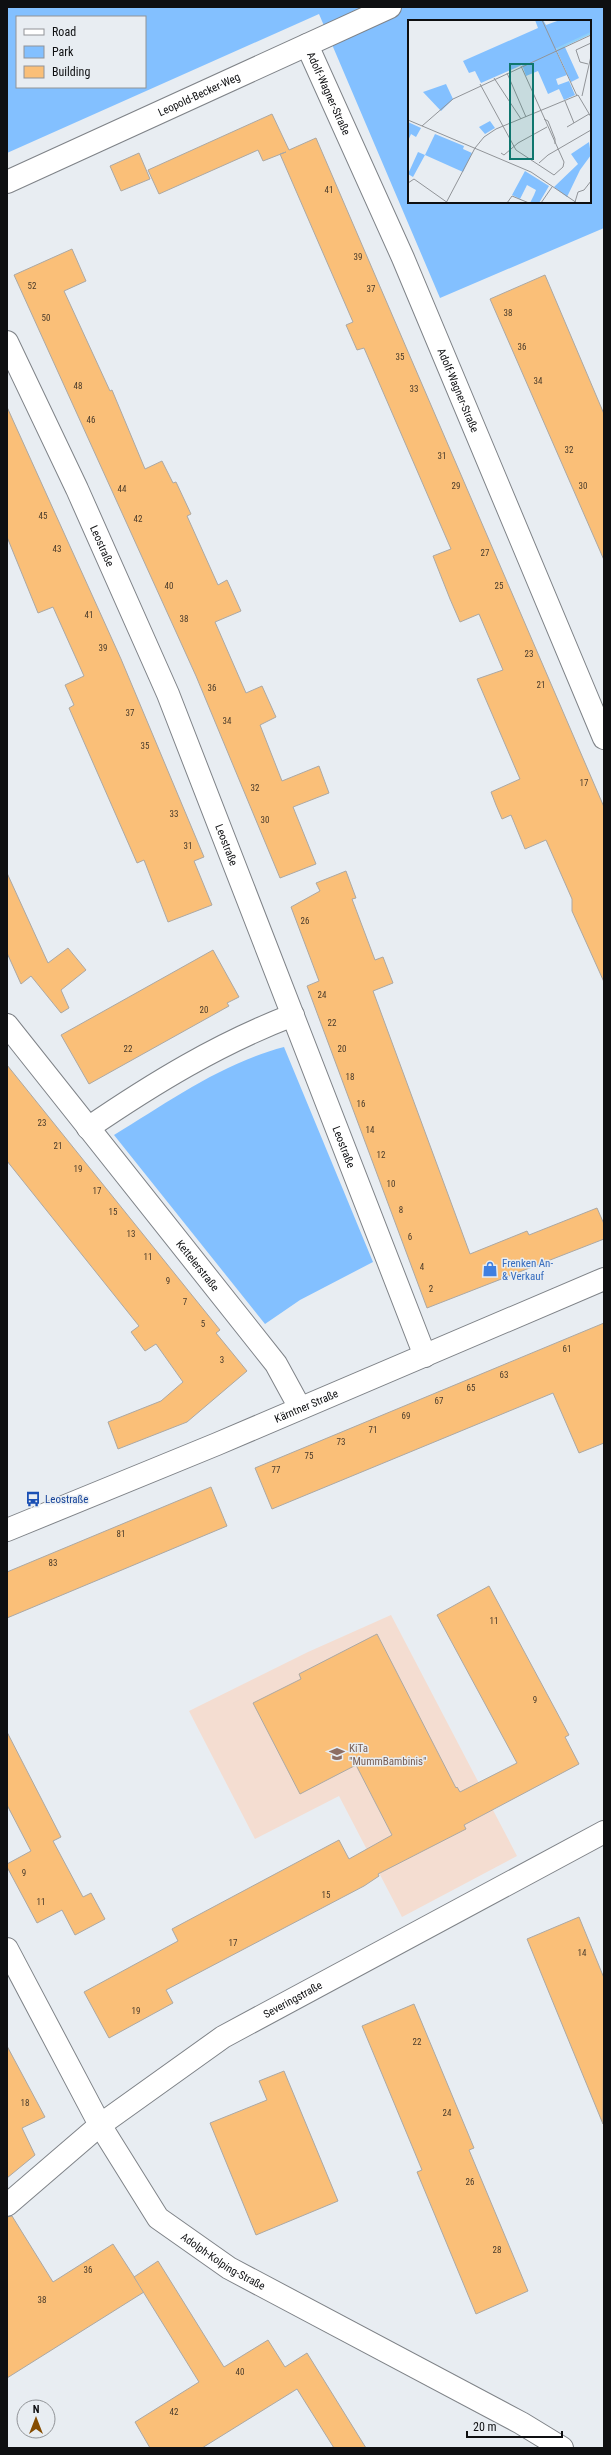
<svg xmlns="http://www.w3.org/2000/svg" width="611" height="2455" viewBox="0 0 611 2455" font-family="'Roboto Condensed',sans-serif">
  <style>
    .education { fill: #f4ddd1 }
    .green { fill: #83c0ff; fill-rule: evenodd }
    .building { fill: #fabf78; stroke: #aca8a3 }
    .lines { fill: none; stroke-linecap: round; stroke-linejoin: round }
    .minor-casing { stroke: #7f8388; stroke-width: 24 }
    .tertiary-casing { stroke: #7f8388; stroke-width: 24 }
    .minor { stroke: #fff; stroke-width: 22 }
    .tertiary { stroke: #fff; stroke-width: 22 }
    .labels { text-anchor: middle; stroke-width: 3; stroke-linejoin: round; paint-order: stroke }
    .number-label { font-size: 9px; fill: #493b2b }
    .street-label { font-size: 11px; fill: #0e0f11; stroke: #e8edf2 }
    .shop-label { font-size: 11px; fill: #366cbe; stroke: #e8edf2; text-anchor: start }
    .transit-label { font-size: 11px; fill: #164399; stroke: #e8edf2; text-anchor: start }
    .education-label { font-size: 11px; fill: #785e54; stroke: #e8edf2; text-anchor: start }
    .inset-river { fill: none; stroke: #8dcff9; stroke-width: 2 }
    .inset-road { fill: none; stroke: #919498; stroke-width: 1 }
    .view { fill: #0f766e; fill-opacity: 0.15; stroke: #0f766e; stroke-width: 2 }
    .inset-edge { fill: none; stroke: #0e0f11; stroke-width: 2 }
  </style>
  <rect width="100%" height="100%" fill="#e8edf2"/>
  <path class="education" d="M391,1615L517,1856L402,1917L339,1796L255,1839L189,1711L308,1652Z"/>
  <g class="green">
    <path d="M7,7H604V228L440,298L319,14L7,153ZM17,17H145V87H17ZM409,21H590V202H409Z"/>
    <path d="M284,1047L373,1262L300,1300L265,1324L114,1135C168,1102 222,1063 284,1047Z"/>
  </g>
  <g class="building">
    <path d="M272,114L289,150L316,138L604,807V982L572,911V899L546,840L525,849L511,815L502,819L496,805L491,792L520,779L477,679L503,670L479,614L460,622L450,599L433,556L451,549L364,348L357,350L346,325L353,322L280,154L286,152L263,161L258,150L159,194L148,170Z"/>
    <path d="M139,153L150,179L121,191L110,166Z"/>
    <path d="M72,249L86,281L64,291L110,391L112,390L145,469L162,461L173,483L176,482L191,514L187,516L218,585L227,580L241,611L215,622L246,693L262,686L276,717L260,725L282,781L319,766L329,793L293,807L316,864L280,878L196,676L14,275Z"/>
    <path d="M545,275L604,414V560L490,299Z"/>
    <path d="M7,407L121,659L204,857L194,861L212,905L168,922L144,860L137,863L69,708L74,705L65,685L84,676L53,607L38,613L7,537Z"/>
    <path d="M346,871L356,898L352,899L375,960L383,957L393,983L373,991L470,1254L527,1231L529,1235L597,1208L604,1224V1239L427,1308L307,986L319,981L291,907L320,891L316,883Z"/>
    <path d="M7,873L48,963L68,948L86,970L61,990L69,1008L61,1013L31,976L21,984L7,953Z"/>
    <path d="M213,950L239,997L227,1003L229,1006L89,1084L61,1035Z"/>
    <path d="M7,1065L220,1330L216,1333L247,1371L187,1422L118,1449L108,1422L161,1401L183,1382L156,1344L145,1351L131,1332L139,1326L7,1161Z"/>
    <path d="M604,1323V1443L579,1453L553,1393L272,1509L255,1468Z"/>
    <path d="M211,1487L227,1526L7,1618V1572Z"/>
    <path d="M489,1586L569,1735L565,1737L579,1764L464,1825L466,1829L378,1874L379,1876L364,1886L166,1990L173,2003L109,2038L84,1992L178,1941L172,1929L339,1840L349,1859L392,1835L356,1765L300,1794L253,1703L301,1679L299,1674L377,1634L456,1788L457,1787L460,1792L517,1763L437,1615Z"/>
    <path d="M7,1732L61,1837L53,1841L83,1897L91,1893L105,1919L75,1935L62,1910L37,1923L7,1867V1864L31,1851L7,1805Z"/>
    <path d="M579,1917L604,1978L603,2124L527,1939Z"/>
    <path d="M414,2004L474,2148L469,2150L528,2291L476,2314L417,2172L422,2170L362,2026Z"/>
    <path d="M7,2046L45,2117L22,2128L35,2155L7,2178Z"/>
    <path d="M284,2071L338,2201L256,2235L210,2123L267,2100L259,2081Z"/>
    <path d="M12,2216L53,2282L113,2244L144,2292L7,2378V2217Z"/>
    <path d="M158,2261L224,2367L268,2340L285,2367L307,2353L366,2448H334L297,2389L202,2448H150L135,2422L199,2382L134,2277Z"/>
  </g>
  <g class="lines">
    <g class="minor-casing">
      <g id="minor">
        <path id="s1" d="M307,45L403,258L604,738"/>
        <path id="s2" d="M7,182L390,7"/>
        <path id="s3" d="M7,342L77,489L168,694L425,1356"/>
        <path id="s4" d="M7,1025L276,1364L300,1408"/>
        <path d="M88,1128C154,1083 218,1044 293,1015"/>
        <path id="s5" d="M7,1949L100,2125L158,2218L229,2268L521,2423L562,2448"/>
        <path id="s6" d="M7,2205L100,2125L223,2037L604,1832"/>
      </g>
    </g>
    <g class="tertiary-casing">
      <g id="tertiary">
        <path id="s7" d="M7,1530L217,1444L604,1279"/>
      </g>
    </g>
    <use href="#minor" class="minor"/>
    <use href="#tertiary" class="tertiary"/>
  </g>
  <defs>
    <g id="shop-bare" transform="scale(1.2)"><path d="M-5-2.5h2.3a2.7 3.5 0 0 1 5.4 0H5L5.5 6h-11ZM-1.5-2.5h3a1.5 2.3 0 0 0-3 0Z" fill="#3f7fe0" stroke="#e8edf2" stroke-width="2.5" paint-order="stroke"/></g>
    <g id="bus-bare" transform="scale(1.2)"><path d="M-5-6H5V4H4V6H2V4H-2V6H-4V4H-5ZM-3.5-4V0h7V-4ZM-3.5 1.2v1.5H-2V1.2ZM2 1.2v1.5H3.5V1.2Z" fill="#1a4fb4" stroke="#e8edf2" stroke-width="2.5" paint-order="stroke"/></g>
    <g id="school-bare" transform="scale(1.2)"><path d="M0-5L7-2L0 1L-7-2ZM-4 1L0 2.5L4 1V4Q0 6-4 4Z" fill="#8d6e63" stroke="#e8edf2" stroke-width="2.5" paint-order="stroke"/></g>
  </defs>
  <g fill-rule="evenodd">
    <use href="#shop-bare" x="490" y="1269"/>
    <use href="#bus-bare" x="33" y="1499"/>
    <use href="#school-bare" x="337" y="1754"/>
  </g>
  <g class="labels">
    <g class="number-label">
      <text x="329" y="193">41</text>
      <text x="358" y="260">39</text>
      <text x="32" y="289">52</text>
      <text x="371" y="292">37</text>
      <text x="508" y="316">38</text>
      <text x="46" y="321">50</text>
      <text x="522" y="350">36</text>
      <text x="400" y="360">35</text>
      <text x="538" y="384">34</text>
      <text x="78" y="389">48</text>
      <text x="414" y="392">33</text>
      <text x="91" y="423">46</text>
      <text x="569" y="453">32</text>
      <text x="442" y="459">31</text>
      <text x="456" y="489">29</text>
      <text x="583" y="489">30</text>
      <text x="122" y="492">44</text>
      <text x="43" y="519">45</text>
      <text x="138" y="522">42</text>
      <text x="57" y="552">43</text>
      <text x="485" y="556">27</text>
      <text x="169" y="589">40</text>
      <text x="499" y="589">25</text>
      <text x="89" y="618">41</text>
      <text x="184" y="622">38</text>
      <text x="103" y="651">39</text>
      <text x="529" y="657">23</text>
      <text x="541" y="688">21</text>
      <text x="212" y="691">36</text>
      <text x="130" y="716">37</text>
      <text x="227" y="724">34</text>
      <text x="145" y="749">35</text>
      <text x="584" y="786">17</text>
      <text x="255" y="791">32</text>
      <text x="174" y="817">33</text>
      <text x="265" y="823">30</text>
      <text x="188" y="849">31</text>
      <text x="305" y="924">26</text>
      <text x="322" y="998">24</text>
      <text x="204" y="1013">20</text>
      <text x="332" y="1026">22</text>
      <text x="128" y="1052">22</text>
      <text x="342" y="1052">20</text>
      <text x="350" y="1080">18</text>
      <text x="361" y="1107">16</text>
      <text x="42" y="1126">23</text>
      <text x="370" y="1133">14</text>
      <text x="58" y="1149">21</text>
      <text x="381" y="1158">12</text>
      <text x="78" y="1172">19</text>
      <text x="391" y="1187">10</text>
      <text x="97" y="1194">17</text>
      <text x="401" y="1213">8</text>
      <text x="113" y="1215">15</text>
      <text x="131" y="1237">13</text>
      <text x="410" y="1240">6</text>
      <text x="148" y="1260">11</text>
      <text x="422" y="1270">4</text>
      <text x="168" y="1284">9</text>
      <text x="431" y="1292">2</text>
      <text x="185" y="1305">7</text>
      <text x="203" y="1327">5</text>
      <text x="567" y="1352">61</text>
      <text x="222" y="1363">3</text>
      <text x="504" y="1378">63</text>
      <text x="471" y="1391">65</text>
      <text x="439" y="1404">67</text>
      <text x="406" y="1419">69</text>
      <text x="373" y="1433">71</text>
      <text x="341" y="1445">73</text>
      <text x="309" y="1459">75</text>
      <text x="276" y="1473">77</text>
      <text x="121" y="1537">81</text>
      <text x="53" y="1566">83</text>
      <text x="494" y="1624">11</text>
      <text x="535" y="1703">9</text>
      <text x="24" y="1876">9</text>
      <text x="326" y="1898">15</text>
      <text x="41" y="1905">11</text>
      <text x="233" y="1946">17</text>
      <text x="582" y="1956">14</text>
      <text x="136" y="2014">19</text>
      <text x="417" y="2045">22</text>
      <text x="25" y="2106">18</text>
      <text x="447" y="2116">24</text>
      <text x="470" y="2185">26</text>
      <text x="497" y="2253">28</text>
      <text x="88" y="2273">36</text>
      <text x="42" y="2303">38</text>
      <text x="240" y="2375">40</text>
      <text x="174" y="2415">42</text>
    </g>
    <g class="street-label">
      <text dy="4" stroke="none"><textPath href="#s1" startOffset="53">Adolf-Wagner-Straße</textPath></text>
      <text dy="4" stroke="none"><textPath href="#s2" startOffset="211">Leopold-Becker-Weg</textPath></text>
      <text dy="4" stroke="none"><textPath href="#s1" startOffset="377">Adolf-Wagner-Straße</textPath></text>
      <text dy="4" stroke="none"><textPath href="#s3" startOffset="225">Leostraße</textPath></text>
      <text dy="4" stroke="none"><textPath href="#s3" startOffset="549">Leostraße</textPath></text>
      <text dy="4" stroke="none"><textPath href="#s3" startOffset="873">Leostraße</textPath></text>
      <text dy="4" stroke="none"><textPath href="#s4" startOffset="307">Kettelerstraße</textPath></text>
      <text dy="4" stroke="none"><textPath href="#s7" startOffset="324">Kärntner Straße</textPath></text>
      <text dy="4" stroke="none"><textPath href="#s6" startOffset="353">Severingstraße</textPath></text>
      <text dy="4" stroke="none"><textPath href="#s5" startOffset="387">Adolph-Kolping-Straße</textPath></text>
    </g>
    <g class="shop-label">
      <text x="502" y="1267">Frenken An-<tspan x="502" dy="13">&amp; Verkauf</tspan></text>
    </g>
    <g class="transit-label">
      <text x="45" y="1503">Leostraße</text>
    </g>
    <g class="education-label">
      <text x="349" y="1752">KiTa<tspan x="349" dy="13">"MummBambinis"</tspan></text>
    </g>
  </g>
  <g transform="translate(408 20)">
    <rect width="183" height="183" fill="#e8edf2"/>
    <path d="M127,0H135L138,5L152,0H183V13L156,25L171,58L163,62L148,29L153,27L147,29L159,55L148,59L150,65L161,61L167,75L156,80L151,69L140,74L130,51L118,56L114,45L73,63L67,51L61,53L55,41L130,8ZM38,64L45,79L33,91L15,72ZM82,101L87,108L77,114L71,107ZM0,102L13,108L8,117L3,114L0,121ZM27,114L56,126L55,129L64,133L55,152L17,135L5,157L0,154L10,132L17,135ZM181,122L183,135L172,150L159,177L146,167L170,144L163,134ZM117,151L141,166L131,183H122L126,175L129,176L126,175L128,170L119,165L112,179L104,175Z" fill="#83c0ff"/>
    <path class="inset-river" d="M149,29L183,13"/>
    <path class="inset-road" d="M134,0L169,76M180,44L172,42L168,30L183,23M99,53L118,97M86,58L113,99M72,64L108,130L146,155L155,147L156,142L113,46M170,75L183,97M174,76L183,36M157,81L166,103M136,99L140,101L147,119V124M0,100L123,152L169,183M14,106L45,79L183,15M159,107L181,94M93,133L96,135L110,123L139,107M131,143L140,135L183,110M0,163L6,159L40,183M167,182L170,172L176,170L183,161M38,183L67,128L76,117L88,109L170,75M99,183L104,176L121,183M133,183L144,167"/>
    <path class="view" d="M102,44H125V139H102Z"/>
    <rect width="183" height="183" class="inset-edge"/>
  </g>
  <rect width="611" height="2455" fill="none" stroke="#0e0f11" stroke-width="16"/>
  <rect x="16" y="16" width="130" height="72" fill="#e8edf2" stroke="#919498"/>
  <rect x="24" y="29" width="20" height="6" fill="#ffffff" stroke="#919498"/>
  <text x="52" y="36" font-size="12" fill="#0e0f11">Road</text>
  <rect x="24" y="46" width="20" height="12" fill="#83c0ff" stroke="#919498"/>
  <text x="52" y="56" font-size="12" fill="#0e0f11">Park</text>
  <rect x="24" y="66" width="20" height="12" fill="#fabf78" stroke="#919498"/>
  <text x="52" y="76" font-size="12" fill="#0e0f11">Building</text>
  <g transform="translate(36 2419)"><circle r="19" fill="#e8edf2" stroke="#919498"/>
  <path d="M0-3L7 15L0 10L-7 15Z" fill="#854c00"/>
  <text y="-6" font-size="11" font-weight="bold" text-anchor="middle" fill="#0e0f11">N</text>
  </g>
  <path d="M467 2431v6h95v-6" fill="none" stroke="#0e0f11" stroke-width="2"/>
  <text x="473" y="2431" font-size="12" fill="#0e0f11" stroke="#e8edf2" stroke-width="3" paint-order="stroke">20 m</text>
</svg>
